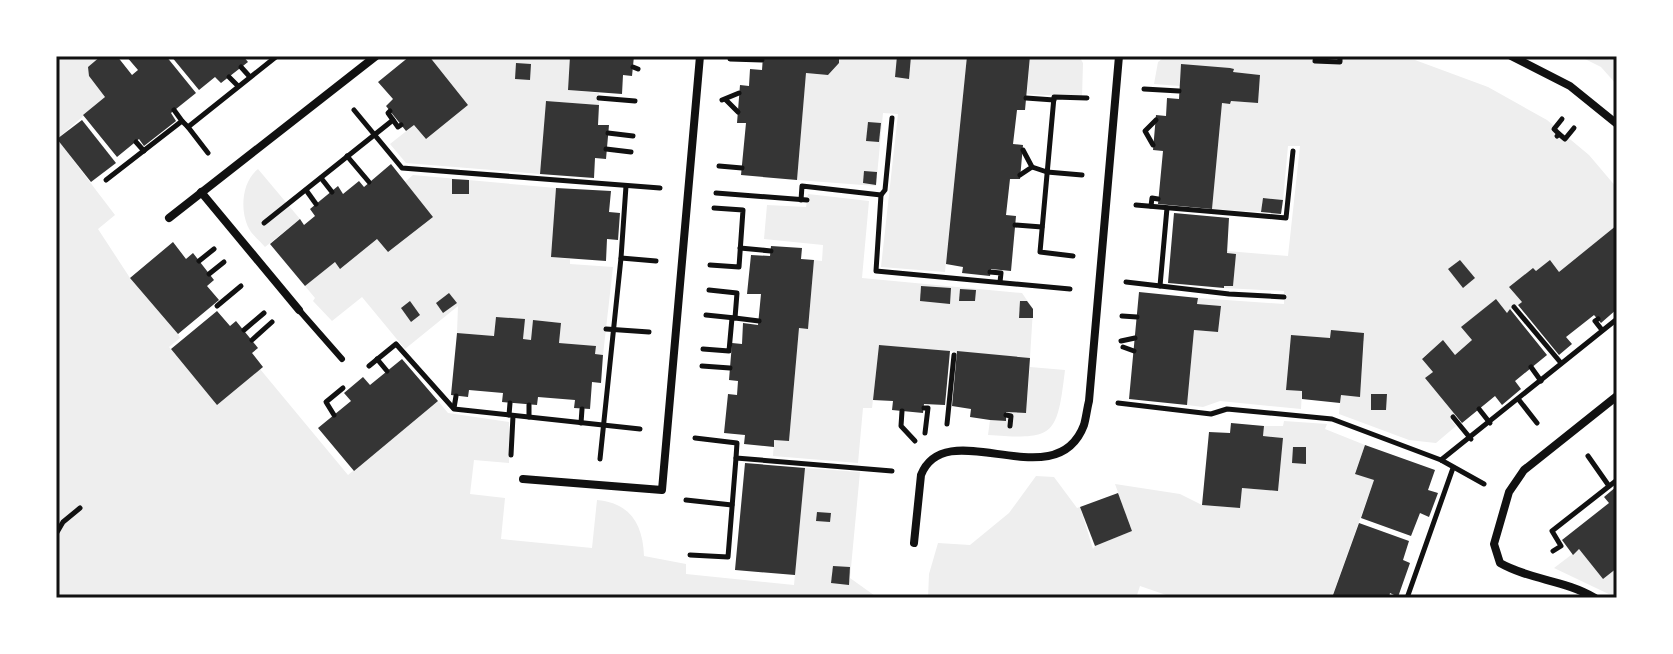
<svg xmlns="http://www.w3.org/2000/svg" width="1673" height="654" viewBox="0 0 1673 654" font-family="Inter,sans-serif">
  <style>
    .green { fill: #eee }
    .building { fill: #353535 }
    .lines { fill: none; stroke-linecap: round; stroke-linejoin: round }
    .path { stroke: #111; stroke-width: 5 }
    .service { stroke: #111; stroke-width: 6 }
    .minor { stroke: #111; stroke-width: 8 }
    .neatline { fill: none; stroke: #111; stroke-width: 3 }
  </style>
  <rect width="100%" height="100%" fill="#fff"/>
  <g class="green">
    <path d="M56,56H101L89,67V76L105,97L57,139L115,215L98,229L130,278L178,334L180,338L169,347L217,404L260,369L348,475L438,401L448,413L509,422V463L474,460L470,494L505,498L501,539L592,548L597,500C630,503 643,524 644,556L686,564V574L794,585L805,468L860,472L850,578L878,598H56Z"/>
    <path d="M429,56H570L568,90L599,93V105L546,101L540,174L406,163L390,144L414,125L426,139L468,105Z"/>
    <path d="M839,56H967L945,272L881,267L898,114L883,113L876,186L797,180L806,73L828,75L839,63Z"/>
    <path d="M1027,56H1079L1083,63L1082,97L1027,94L1030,57Z"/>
    <path d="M1166,56H1308L1415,60L1488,87L1547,120L1589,155L1617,188V225L1559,272L1536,271L1533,269L1510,287L1522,302L1507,313L1496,300L1462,327L1472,340L1455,355L1443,341L1422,358L1433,372L1456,415L1451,420L1456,426L1436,443L1409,440L1339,414L1341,395L1360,396L1364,341L1291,335L1286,390L1302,391L1301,409L1220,401L1203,407L1187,405L1194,330L1218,332L1221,307L1197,304L1198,298L1284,304V291L1224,288V286H1233L1236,254L1227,253V251L1288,256L1300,146H1288L1283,200L1263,198L1261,212L1212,209L1222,103L1230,104L1231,101L1258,103L1260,75L1233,72V69L1181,65L1180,86L1154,84L1158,62Z"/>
    <path d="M1579,56H1606L1609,60L1617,56V85L1601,67Z"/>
    <path d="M258,169L300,219L265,247C261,242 255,237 251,232C239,214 241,182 258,169Z"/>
    <path d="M413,175L556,188L551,257L570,259V264L613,267L603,355L595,354L596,346L559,343L561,323L533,320L531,340L523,339L524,319L496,317L494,336L457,333L458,306L405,349L362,297L332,321L313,301L315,298L305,286L335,262L340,268L377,239L388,252L433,217L405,182Z"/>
    <path d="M808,194L869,201L862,278L1022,293L1033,309L1030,358L879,345L872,408H863L858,463L773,456L774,440L789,441L799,328L808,329L814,260L822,261L823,245L764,239L767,205L806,207Z"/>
    <path d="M1030,367L1065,370C1057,436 1055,440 988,435L990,420L1006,421V412L1026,413Z"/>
    <path d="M1284,421L1327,424L1325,429L1365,445L1355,473L1374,480L1333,594L1335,598H1175L1140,586L1136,598H928L929,574L938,543L970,545L1009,513L1036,476L1054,477L1077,508L1080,507L1093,549L1095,546L1132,531L1115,484L1180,494L1202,505L1240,508L1242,488L1278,491L1283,438L1263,436L1264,426H1283Z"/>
    <path d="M1579,549L1603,579L1617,568V598L1554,568Z"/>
  </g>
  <g class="building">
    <path d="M101,56H117L132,75L138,70L126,56H166L196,93L171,113L176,121L144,146L139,139L117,157L83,115L105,97L89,76L88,67Z"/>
    <path d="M171,56H243L248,62L221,83L215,77L199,90Z"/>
    <path d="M410,56H429L468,105L426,139L414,125L406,131L386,106L393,99L378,82Z"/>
    <path d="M570,56H634L632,76L623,75L622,94L568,90Z"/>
    <path d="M763,56H839V63L828,75L806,73L797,180L741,175L746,123H737L740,85L749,86L750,69L762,70Z"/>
    <path d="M897,56H911L909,79L895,77Z"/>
    <path d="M967,56H1030L1025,110H1017L1013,144L1023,145L1020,179H1010L1006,215L1016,216L1011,271L991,269L990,276L962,273L963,267L946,264Z"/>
    <path d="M516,63L531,64L530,80L515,79Z"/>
    <path d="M1181,64L1230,68L1234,69L1233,72L1260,75L1258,103L1231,101L1230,104L1222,103L1212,209L1158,204L1163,151L1153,150L1156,115L1166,116L1167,98L1179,99Z"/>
    <path d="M546,101L599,105L598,125H609L606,159L595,158L594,178L540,174Z"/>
    <path d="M82,120L116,163L91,182L57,139Z"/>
    <path d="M868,122L881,123L879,142L866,141Z"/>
    <path d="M391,164L433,217L388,252L377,239L340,269L335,262L305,286L270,244L300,219L304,225L315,216L310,209L338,186L343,194L359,181L364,187Z"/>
    <path d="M864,171L877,172L876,185L863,183Z"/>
    <path d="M452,179L469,180V194H452Z"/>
    <path d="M556,188L611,191L609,212L620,213L618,240L607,239L606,261L551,257Z"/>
    <path d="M1263,198L1283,200L1281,214L1261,212Z"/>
    <path d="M1174,213L1229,218L1227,253L1236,254L1233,286H1224V288L1168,283Z"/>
    <path d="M1617,225V309L1601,323L1594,315L1566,337L1572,344L1559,355L1518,305L1522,302L1509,287L1533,268L1536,271L1550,260L1559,272Z"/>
    <path d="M173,242L186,259L193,253L214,280L207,286L219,300L178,334L130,278Z"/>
    <path d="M771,246L802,248L801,259L814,260L808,329L799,328L789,441L774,440V447L744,444L745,435L724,433L728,394L737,395L738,381L729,380L732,343L742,344L743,323L758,325L761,294H747L751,255L770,256Z"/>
    <path d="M1460,260L1475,278L1463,288L1448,269Z"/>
    <path d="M921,286L951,288L950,304L920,301Z"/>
    <path d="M960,289L976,290L975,301H959Z"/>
    <path d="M1139,292L1198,298L1197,304L1221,306L1218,332L1194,330L1187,405L1129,399Z"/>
    <path d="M449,293L457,303L443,313L436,303Z"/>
    <path d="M1496,299L1507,313L1510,309L1547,355L1515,381L1521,389L1502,405L1495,396L1462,423L1425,378L1433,372L1422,359L1443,340L1455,355L1472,340L1461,327Z"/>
    <path d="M410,301L420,315L411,322L401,308Z"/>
    <path d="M1020,301H1027L1033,309V318H1019Z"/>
    <path d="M217,311L230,326L236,321L258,348L252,353L263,367L217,405L171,349Z"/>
    <path d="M496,317L525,319L523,339L531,340L533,320L561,323L559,343L596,346L595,354L603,355L601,383L592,382L590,409L574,408L575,400L538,397L537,405L502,402L503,393L469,390L468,397L451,395L457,333L494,336Z"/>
    <path d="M1331,330L1364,333L1360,397L1341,395L1340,403L1302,399V391L1286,390L1291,335L1330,338Z"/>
    <path d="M879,345L950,351L945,405L924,404L923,413L892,410L893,401L873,400Z"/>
    <path d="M957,351L1030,358L1026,413L1006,412V421L990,420L970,417L971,409L952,406Z"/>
    <path d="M402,359L438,401L354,471L318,428L351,401L344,393L363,377L370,385Z"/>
    <path d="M1371,394H1387L1386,410H1371Z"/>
    <path d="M1231,423L1264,426L1263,436L1283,438L1278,491L1242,488L1240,508L1202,505L1209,432L1230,433Z"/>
    <path d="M1365,445L1435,470L1428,490L1438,493L1429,517L1420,513L1411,536L1361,518L1374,480L1355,474Z"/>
    <path d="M1293,447H1306V464L1292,463Z"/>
    <path d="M745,463L805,468L795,575L735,570Z"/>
    <path d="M1617,486V568L1603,579L1579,549L1573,555L1562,540L1609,503L1604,497Z"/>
    <path d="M1118,493L1132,531L1095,546L1080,507Z"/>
    <path d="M817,512L831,513L830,522L816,521Z"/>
    <path d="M1359,523L1409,541L1403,560L1410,563L1398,597L1390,593L1389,598H1335L1333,595Z"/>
    <path d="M833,566L850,567L849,585L831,583Z"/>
  </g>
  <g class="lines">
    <g class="path">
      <path d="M1316,56L1315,61L1340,62V56"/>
      <path d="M730,59L762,60"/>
      <path d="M241,67L250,77"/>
      <path d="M633,67L638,69"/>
      <path d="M229,77L238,86"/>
      <path d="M1144,89L1179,91"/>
      <path d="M599,98L635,101"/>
      <path d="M1026,98L1054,100"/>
      <path d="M722,100L739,93"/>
      <path d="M726,100L738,112"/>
      <path d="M174,110L182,121"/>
      <path d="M354,110L402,168L660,188"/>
      <path d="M390,111L388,113L398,127L401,125"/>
      <path d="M608,133L633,136"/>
      <path d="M1559,134L1565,139L1574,128"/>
      <path d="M1557,136L1559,134L1554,129L1562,119"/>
      <path d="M136,142L144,151"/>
      <path d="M1153,145L1145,131L1156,120"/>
      <path d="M606,149L631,152"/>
      <path d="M208,153L188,127L277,56"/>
      <path d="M347,156L369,182"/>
      <path d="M719,166L742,168"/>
      <path d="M1032,167L1047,172L1082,175"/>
      <path d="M1020,175L1032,167L1023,150"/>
      <path d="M321,178L332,192"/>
      <path d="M106,180L182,121L188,127"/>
      <path d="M306,190L316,204"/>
      <path d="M716,193L807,200"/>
      <path d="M881,195L885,190L892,118"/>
      <path d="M801,200L802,186L881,195L876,271L1070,289"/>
      <path d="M1136,205L1286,218L1293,151"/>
      <path d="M1151,206L1152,198L1158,199"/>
      <path d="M264,223L393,120"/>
      <path d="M1015,225L1042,227"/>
      <path d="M740,248L771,251"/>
      <path d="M1073,256L1040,252L1054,97L1087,98"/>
      <path d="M621,258L656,261"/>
      <path d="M199,261L214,249"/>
      <path d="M710,265L739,267L743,210L714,208"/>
      <path d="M990,272L1001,273L1000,282"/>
      <path d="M209,274L224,262"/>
      <path d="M1126,282L1229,294L1284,297"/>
      <path d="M1160,286L1167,208"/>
      <path d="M217,306L241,286"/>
      <path d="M1514,307L1561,363"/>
      <path d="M706,315L735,318L737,293L709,290"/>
      <path d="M1122,316L1137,317"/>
      <path d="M735,318L759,321"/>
      <path d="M1598,319L1595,321L1602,330"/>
      <path d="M606,329L649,332"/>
      <path d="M244,330L264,313"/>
      <path d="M252,340L272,322"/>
      <path d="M1121,341L1135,338"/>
      <path d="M1123,347L1134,351"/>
      <path d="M703,349L729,351L732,318"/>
      <path d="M377,359L387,371"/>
      <path d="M369,366L396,344L454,409L640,429"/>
      <path d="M702,366L730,368"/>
      <path d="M1531,367L1541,381"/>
      <path d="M1519,400L1537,423"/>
      <path d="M1118,403L1211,414L1227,409L1332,419L1441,460L1484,484"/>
      <path d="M454,408L456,396"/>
      <path d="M924,408H928L925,433"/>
      <path d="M1479,409L1490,423"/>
      <path d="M902,411L901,426L915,441"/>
      <path d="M334,415L326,402L343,388"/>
      <path d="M509,415L510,403"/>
      <path d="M1006,415L1011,416L1010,426"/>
      <path d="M529,417V405"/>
      <path d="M1453,417L1471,439"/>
      <path d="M581,423L582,409"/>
      <path d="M947,424L954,355"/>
      <path d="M695,438L737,443L736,458L892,471"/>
      <path d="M511,455L513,416"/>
      <path d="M1588,456L1609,486"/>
      <path d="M600,459L621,258L626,186"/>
      <path d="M1441,460L1617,319"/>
      <path d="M686,500L732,505"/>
      <path d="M56,534L63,522L80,508"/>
      <path d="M1553,551L1561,546L1552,531L1617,480"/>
      <path d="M690,555L728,557L736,458"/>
      <path d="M1407,598L1453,468"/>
    </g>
    <path class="service" d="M299,310L342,359"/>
    <g class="minor">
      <path d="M1511,56L1570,86L1617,124"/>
      <path d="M201,192L299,310"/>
      <path d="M169,218L376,56"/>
      <path d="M523,479L662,490L700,56"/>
      <path d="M914,543L921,475C946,412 1056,500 1084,425C1086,418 1087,409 1089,401L1119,56"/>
      <path d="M1595,598C1565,580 1530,580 1500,563L1494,544L1509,492L1524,470L1617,396"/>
    </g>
  </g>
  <rect width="1673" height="654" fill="none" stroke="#ffffff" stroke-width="116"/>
  <rect x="58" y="58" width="1557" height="538" class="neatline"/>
</svg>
